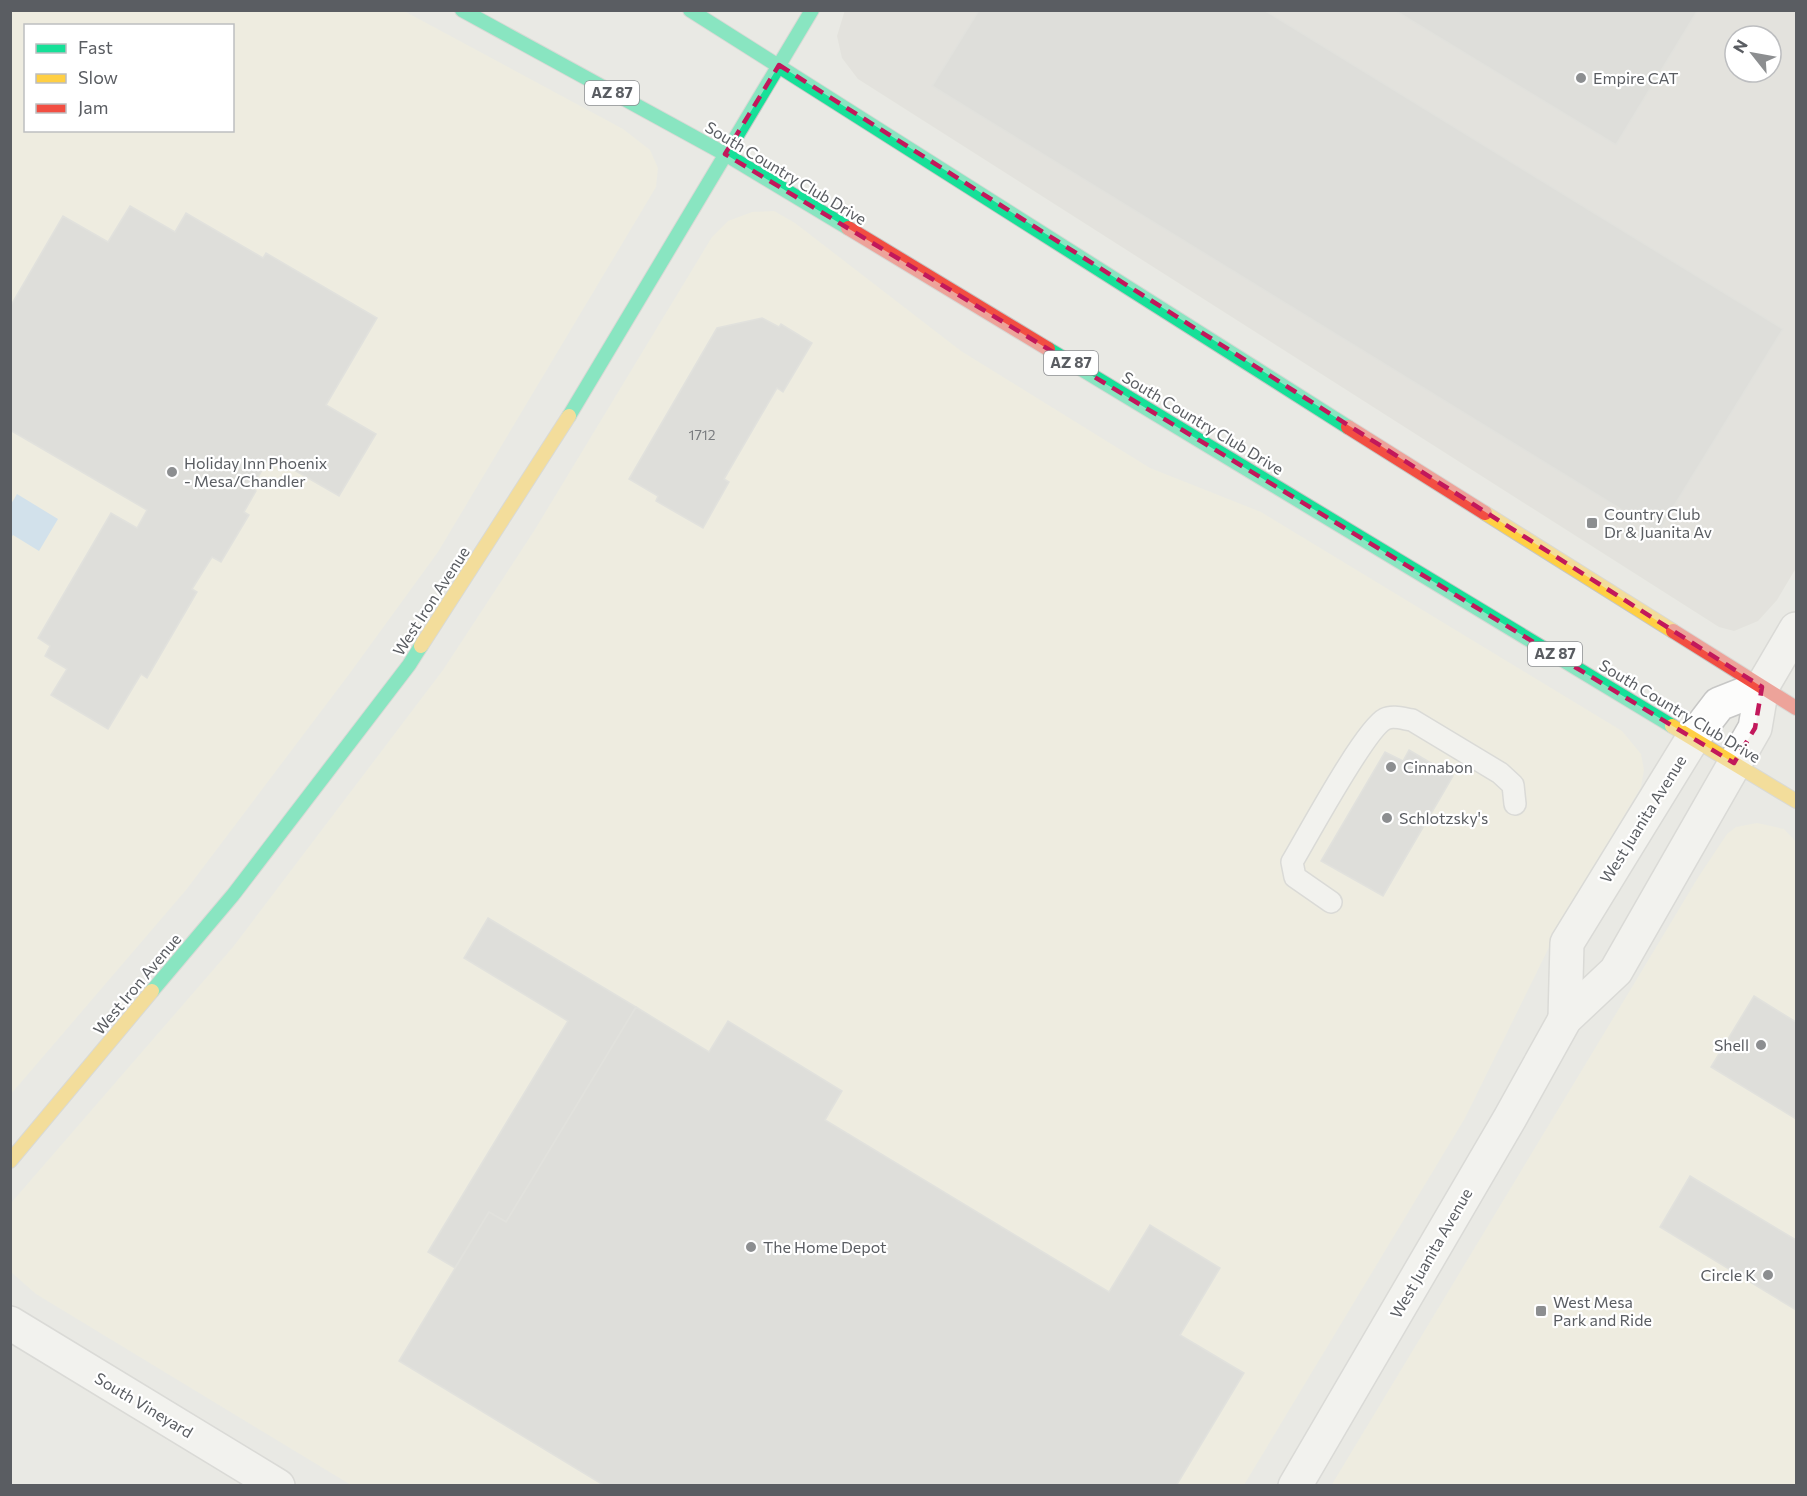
<svg xmlns="http://www.w3.org/2000/svg" width="1807" height="1496" viewBox="0 0 1807 1496" font-family="Commissioner,sans-serif">
  <style>
    .commercial { fill: #f3f0dc; fill-rule: evenodd }
    .industrial { fill: #dbdad5; fill-rule: evenodd }
    .water { fill: #b7d7f4 }
    .building { fill: #d1d1ce; stroke: #d8d8d4; stroke-width: 1.5 }
    .lines { fill: none; stroke-linecap: round; stroke-linejoin: round }
    .lane-casing { stroke: #c7c7c6; stroke-width: 24 }
    .street-casing { stroke: #c7c7c6; stroke-width: 36 }
    .fast-casing { stroke: #c5c6c4; stroke-width: 16 }
    .slow-casing { stroke: #c5c6c4; stroke-width: 16 }
    .jam-casing { stroke: #c5c6c4; stroke-width: 16 }
    .lane { stroke: #fcfcfb; stroke-width: 21 }
    .street { stroke: #fcfcfb; stroke-width: 33 }
    .fast { stroke: #16e098; stroke-width: 14 }
    .slow { stroke: #ffcf43; stroke-width: 14 }
    .jam { stroke: #f24e42; stroke-width: 14 }
    .marked { fill: none; stroke: #c2185b; stroke-width: 4.5; stroke-dasharray: 12 8; stroke-linejoin: round }
    .poi-dot { fill: #8c8e90; stroke: #fff; stroke-width: 2 }
    .labels { text-anchor: middle; stroke-width: 4.5; stroke-linejoin: round; paint-order: stroke }
    .number-label { font-size: 14px; fill: #797b7e }
    .shield { fill: #fff; stroke: #8c8e91; stroke-width: 1.5 }
    .shield-label { font-size: 15px; font-weight: bold; fill: #5a5d62 }
    .poi-label { font-size: 16px; fill: #5a5d62; stroke: #fff; text-anchor: start }
    .street-label { font-size: 16px; fill: #5a5d62; stroke: #fff }
  </style>
  <rect width="100%" height="100%" fill="#e9e9e4"/>
  <g class="commercial">
    <path d="M11,11H404L623,129L650,150L658,168L656,187L438,552L350,673L186,890L11,1094ZM26,26H232V130H26Z"/>
    <path d="M774,211L795,223L961,351L1150,468L1261,512L1622,731L1641,754L1644,770L1641,787L1559,927L1465,1118L1244,1485H351L36,1294L11,1272V1203L233,947L443,670L534,531L712,237L728,221L752,212Z"/>
    <path d="M1757,823L1784,829L1796,842V1485L1331,1486L1699,876L1727,834L1736,827Z"/>
  </g>
  <path class="industrial" d="M845,10L1796,11V568L1777,600L1758,621L1734,631L1719,627L858,79L842,58L837,36ZM1735,36H1771V72H1735Z"/>
  <path class="water" d="M17,494L58,519L39,551L13,535L11,538V504Z"/>
  <g class="building">
    <path d="M979,10H1264L1783,329L1658,532L932,86Z"/>
    <path d="M1394,10H1698L1616,145Z"/>
    <path d="M130,206L175,232L186,213L263,258L266,253L377,318L326,405L376,434L339,496L270,456L252,488L256,491L244,512L249,515L221,562L212,557L192,589L197,592L147,678L141,674L108,729L51,695L67,669L45,656L50,646L38,638L111,513L137,528L147,510L10,430V307L63,216L108,242Z"/>
    <path d="M762,318L779,327L781,324L812,343L783,392L777,388L724,479L729,482L703,528L656,501L658,496L629,479L717,328Z"/>
    <path d="M1409,750L1453,776L1383,896L1321,861L1385,752L1403,761Z"/>
    <path d="M488,918L636,1007L506,1222L489,1212L455,1268L428,1252L568,1021L464,958Z"/>
    <path d="M1754,996L1796,1022V1119L1711,1067Z"/>
    <path d="M636,1007L709,1052L728,1021L842,1091L825,1120L1109,1292L1150,1225L1220,1268L1180,1335L1244,1373L1176,1486H605L399,1361L489,1212L506,1222Z"/>
    <path d="M1690,1176L1796,1240V1310L1660,1227Z"/>
  </g>
  <g class="lines">
    <g class="lane-casing">
      <path id="lane" d="M1331,902L1295,877L1292,862C1307,837 1365,729 1385,719C1393,715 1404,719 1412,720L1500,773L1513,785L1515,804"/>
    </g>
    <g class="street-casing">
      <g id="street">
        <path d="M1565,1019L1567,943L1693,738L1719,704L1762,687"/>
        <path d="M10,1323L278,1486"/>
        <path d="M1295,1486L1510,1118L1565,1019L1616,971L1755,728L1762,687L1796,629"/>
      </g>
    </g>
    <g class="fast-casing">
      <g id="fast">
        <path d="M462,10L725,154L848,228"/>
        <path d="M690,10L1348,427"/>
        <path d="M1048,349L1672,726"/>
        <path d="M569,416L812,10"/>
        <path d="M152,991L233,895L409,665L421,646"/>
      </g>
    </g>
    <g class="slow-casing">
      <g id="slow">
        <path d="M1485,513L1673,631"/>
        <path d="M421,646L569,416"/>
        <path d="M1672,726L1796,801"/>
        <path d="M10,1161L152,991"/>
      </g>
    </g>
    <g class="jam-casing">
      <g id="jam">
        <path d="M848,228L1048,349"/>
        <path d="M1348,427L1485,513"/>
        <path d="M1673,631L1796,708"/>
      </g>
    </g>
    <use href="#lane" class="lane"/>
    <use href="#street" class="street"/>
    <use href="#fast" class="fast"/>
    <use href="#slow" class="slow"/>
    <use href="#jam" class="jam"/>
  </g>
  <path d="M0 0H1807V1496H0ZM779,65L1762,687L1755,728L1734,763L725,154Z" fill="#e9e9e4" fill-opacity=".55" fill-rule="evenodd"/>
  <path class="marked" d="M779,65L1762,687L1755,728L1734,763L725,154Z"/>
  <g class="poi-dot">
    <circle cx="1581" cy="78" r="6"/>
    <circle cx="172" cy="472" r="6"/>
    <rect x="1586" y="517" width="12" height="12" rx="3"/>
    <circle cx="1391" cy="767" r="6"/>
    <circle cx="1387" cy="818" r="6"/>
    <circle cx="1761" cy="1045" r="6"/>
    <circle cx="751" cy="1247" r="6"/>
    <circle cx="1768" cy="1275" r="6"/>
    <rect x="1535" y="1305" width="12" height="12" rx="3"/>
  </g>
  <g class="labels">
    <g class="number-label">
      <text x="702" y="440">1712</text>
    </g>
    <g class="shield">
      <rect x="585" y="81" width="54" height="24" rx="4.5"/>
      <rect x="1044" y="351" width="54" height="24" rx="4.5"/>
      <rect x="1528" y="642" width="54" height="24" rx="4.5"/>
    </g>
    <g class="shield-label">
      <text x="612" y="98">AZ 87</text>
      <text x="1071" y="368">AZ 87</text>
      <text x="1555" y="659">AZ 87</text>
    </g>
    <g class="poi-label">
      <text x="1593" y="84">Empire CAT</text>
      <text x="184" y="469">Holiday Inn Phoenix<tspan x="184" dy="18">- Mesa/Chandler</tspan></text>
      <text x="1604" y="520">Country Club<tspan x="1604" dy="18">Dr &amp; Juanita Av</tspan></text>
      <text x="1403" y="773">Cinnabon</text>
      <text x="1399" y="824">Schlotzsky's</text>
      <text x="1749" y="1051" text-anchor="end">Shell</text>
      <text x="763" y="1253">The Home Depot</text>
      <text x="1756" y="1281" text-anchor="end">Circle K</text>
      <text x="1553" y="1308">West Mesa<tspan x="1553" dy="18">Park and Ride</tspan></text>
    </g>
    <g class="street-label">
      <text transform="translate(786 173) rotate(31)" y="6">South Country Club Drive</text>
      <text transform="translate(1203 423) rotate(31)" y="6">South Country Club Drive</text>
      <text transform="translate(431 601) rotate(-57)" y="6">West Iron Avenue</text>
      <text transform="translate(1680 711) rotate(31)" y="6">South Country Club Drive</text>
      <text transform="translate(1643 819) rotate(-58)" y="6">West Juanita Avenue</text>
      <text transform="translate(137 984) rotate(-50)" y="6">West Iron Avenue</text>
      <text transform="translate(1431 1253) rotate(-60)" y="6">West Juanita Avenue</text>
      <text transform="translate(144 1405) rotate(31)" y="6">South Vineyard</text>
    </g>
  </g>
  <rect width="1807" height="1496" fill="none" stroke="#5a5d62" stroke-width="24"/>
  <rect x="24" y="24" width="210" height="108" fill="#ffffff" stroke="#bdbec0" stroke-width="1.5"/>
  <rect x="36" y="44" width="30" height="9" fill="#16e098" stroke="#bdbec0" stroke-width="1.5"/>
  <text x="78" y="54" font-size="18" fill="#5a5d62">Fast</text>
  <rect x="36" y="74" width="30" height="9" fill="#ffcf43" stroke="#bdbec0" stroke-width="1.5"/>
  <text x="78" y="84" font-size="18" fill="#5a5d62">Slow</text>
  <rect x="36" y="104" width="30" height="9" fill="#f24e42" stroke="#bdbec0" stroke-width="1.5"/>
  <text x="78" y="114" font-size="18" fill="#5a5d62">Jam</text>
  <g transform="translate(1753 54) rotate(301)"><circle r="28" fill="#ffffff" stroke="#bdbec0" stroke-width="1.5"/>
  <path d="M0-4.5L10 22L0 15L-10 22Z" fill="#8c8e90"/>
  <text y="-9" font-size="16" font-weight="bold" text-anchor="middle" fill="#5a5d62">N</text>
  </g>
</svg>
